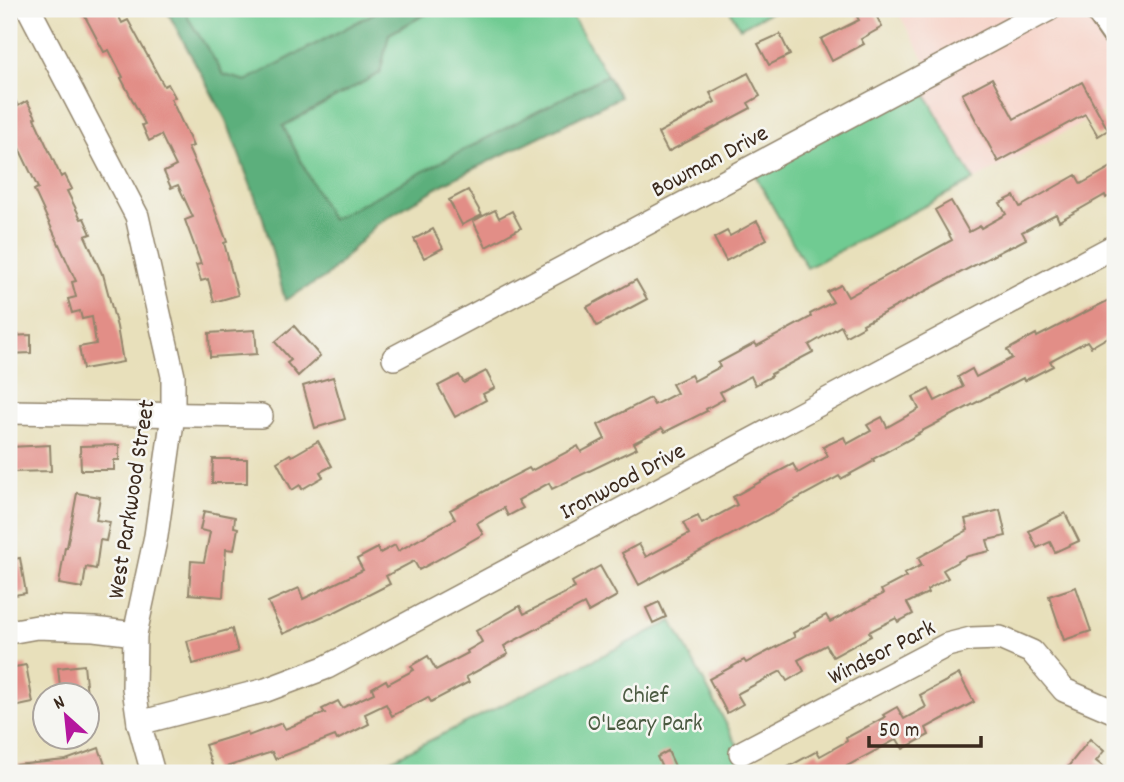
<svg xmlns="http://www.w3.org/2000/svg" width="1124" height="782" viewBox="0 0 1124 782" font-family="Dekko,sans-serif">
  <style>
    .built { fill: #f7d1c6 }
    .green { fill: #70cb92; stroke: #567a58; stroke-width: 2 }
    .forest { fill: #5caf7c; stroke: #4c6c4d; stroke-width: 2 }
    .building { fill: #e28e87 }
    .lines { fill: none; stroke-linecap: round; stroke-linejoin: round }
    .minor-casing { stroke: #92856c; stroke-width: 26 }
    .major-casing { stroke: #92856c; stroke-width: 32 }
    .minor { stroke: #fff; stroke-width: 23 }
    .major { stroke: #fff; stroke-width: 28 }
    .labels { text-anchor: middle; stroke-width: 5; stroke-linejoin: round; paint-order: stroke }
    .street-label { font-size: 24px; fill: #3b2a1e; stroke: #f6f6f2 }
    .park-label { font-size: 24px; fill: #4b5a41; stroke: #f6f6f2 }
  </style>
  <rect width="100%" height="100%" fill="#f6f6f2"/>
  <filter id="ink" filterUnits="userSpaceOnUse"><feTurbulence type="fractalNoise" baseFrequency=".0143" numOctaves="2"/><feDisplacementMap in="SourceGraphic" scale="14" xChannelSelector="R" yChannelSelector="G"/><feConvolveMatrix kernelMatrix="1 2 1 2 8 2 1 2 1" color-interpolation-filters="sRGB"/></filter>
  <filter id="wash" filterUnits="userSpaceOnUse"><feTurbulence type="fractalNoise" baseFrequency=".00686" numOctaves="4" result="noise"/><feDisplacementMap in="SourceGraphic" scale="28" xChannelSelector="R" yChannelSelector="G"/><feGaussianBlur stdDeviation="1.57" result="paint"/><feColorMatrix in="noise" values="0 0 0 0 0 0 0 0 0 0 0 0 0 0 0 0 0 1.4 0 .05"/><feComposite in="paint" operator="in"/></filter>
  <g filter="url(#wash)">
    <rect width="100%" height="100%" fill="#e8e0bb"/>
    <path class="built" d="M896,9H1115V105L974,180L917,79L931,71Z"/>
    <g class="green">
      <path d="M185,9H382L246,81L224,75L188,18Z"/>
      <path d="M435,9H568L607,75L331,221L283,126L380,73L389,34Z"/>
      <path d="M729,9H776L740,28Z"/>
      <path d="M917,79L974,180L807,268L751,168Z"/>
      <path d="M672,621L752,773H364Z"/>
    </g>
    <path class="forest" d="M166,9H185L188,18L224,75L246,81L382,9H435L389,34L380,73L283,126L331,220L607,75L620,97L447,182L377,224L327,276L285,300L263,218L226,120Z"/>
    <g id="blocks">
      <g class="building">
        <path d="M81,9H115L122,23L128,20L164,86L168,84L175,97L171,99L193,146L188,148L208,192L227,242L224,243L238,295L214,302L208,279L201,281L196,265L201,264L185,220L193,217L178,185L171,188L164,172L176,166L161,135L149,141L142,125L145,124L121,78L123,77L109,50L104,52Z"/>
        <path d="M873,9L882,27L861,39L864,44L832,61L821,39L859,20L857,17Z"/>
        <path d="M780,34L790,55L769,65L758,44Z"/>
        <path d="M748,73L760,96L748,103L751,108L668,152L658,133L715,102L710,93Z"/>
        <path d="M992,78L1014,119L1082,82L1108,130L1098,136L1085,114L998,162L962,94Z"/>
        <path d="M9,88L18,106L27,101L36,117L34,118L61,177L65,175L72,189L67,191L81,219L84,218L91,234L85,236L102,274H103L117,327L123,362L83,369L79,347L96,344L92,317L82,319L80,311L72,313L68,299L76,297L72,282L76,281L34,190L38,188L9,127Z"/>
        <path d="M1115,165V193L1106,198L1105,195L1059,221L1056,214L1022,232L1026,239L1009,248V247L863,324L864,326L846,336L841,326L809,345L813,352L771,374L772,376L755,385L751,376L720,392L724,399L706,409L707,411L665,432L662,428L634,443L637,448L552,489L549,483L518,500L523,508L508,516L504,508L477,523L483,534L457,549L419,570L414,561L386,576L390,584L331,614L330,613L283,634L268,602L299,588L303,599L363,570L357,559L378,548L380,553L395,545L398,551L455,519L450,510L498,484L529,468L531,471L578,446L581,452L605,439L598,425L650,398L654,405L677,393L672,384L691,375L694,381L720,367L718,363L755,343L757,346L811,317L810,314L833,302L827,292L841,285L848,297L952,240L935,210L951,201L969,232L980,226L981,228L1006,214L1000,203L1014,196L1020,207L1076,175L1081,184Z"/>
        <path d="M468,190L482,215L462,225L449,200Z"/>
        <path d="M495,210L499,218L512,211L521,228L486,247L473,221Z"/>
        <path d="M757,221L767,239L726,261L714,238L727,231L730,236Z"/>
        <path d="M433,229L443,248L424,258L414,239Z"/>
        <path d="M636,280L647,299L597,326L587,307Z"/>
        <path d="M1115,297V333L1091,347L1087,341L1050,361L1053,366L1024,381L1023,378L918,433L919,434L873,459L874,461L841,479L839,476L639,585L622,553L639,544L646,557L689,534L683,523L698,516L702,524L737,505L733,497L776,473L793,464L798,473L828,456L823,447L844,437L847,444L871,431L867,425L882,417L887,427L919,409L913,397L929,389L935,401L963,387L958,377L972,369L976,377L1012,358L1007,350L1036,334L1037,337Z"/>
        <path d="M294,326L320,356L298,376L287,363L291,360L275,342Z"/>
        <path d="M255,330L257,354L210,357L209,333Z"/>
        <path d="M31,335V353L9,354V336Z"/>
        <path d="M486,371L495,388L483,394L486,400L455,417L438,386L459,375L464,383Z"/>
        <path d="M333,377L345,419L315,428L303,386Z"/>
        <path d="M318,441L332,466L320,472L323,477L302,489L300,485L292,490L277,462L290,454L292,456Z"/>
        <path d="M50,445L51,471L12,472L10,447Z"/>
        <path d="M119,445V460H114V470H81L80,446Z"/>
        <path d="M213,459H247V483H212Z"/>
        <path d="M77,493L100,497L96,520L110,522L106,541L100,540L96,569L86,567L83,588L59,584L65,547H67Z"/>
        <path d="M1000,510L1006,536L987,540L990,551L968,556L943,570L948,578L927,590L928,593L907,603L913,614L898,622L896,618L869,632L871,636L833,657L826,645L798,660L804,671L787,681L781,671L737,694L743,704L727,713L709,679L744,660L746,663L795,637L793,633L826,615L830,622L883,594L881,590L906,577L904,574L922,565L918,558L968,530L965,519Z"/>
        <path d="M204,511L235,517L234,527L238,528L234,550L226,549L223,597L189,594L191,561L204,562L210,532L200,530Z"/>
        <path d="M1065,513L1079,541L1055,552L1050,542L1037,548L1029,531Z"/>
        <path d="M20,558L26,593L9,596V560Z"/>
        <path d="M600,566L617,596L588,612L584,604L504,646L508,654L466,677L469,682L431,702L428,697L392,716L386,704L365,714L369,724L337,740L335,736L275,759L272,752L214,771L205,745L247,732L248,736L282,723L285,729L325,713L322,709L338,701L342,708L374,693L372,688L386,680L388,684L414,670L411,666L428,656L436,670L468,653L467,651L482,642L476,631L520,606L524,614L575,588L572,582Z"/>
        <path d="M1076,587L1091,631L1064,640L1049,596Z"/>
        <path d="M659,602L666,617L653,623L646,608Z"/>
        <path d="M232,629L238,652L193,664L187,641Z"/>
        <path d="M26,665L33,703L9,708V668Z"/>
        <path d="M84,665L87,695H61L58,668Z"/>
        <path d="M959,674L974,702L926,728L929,735L903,749L897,739L834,773H777L817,751L820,756L847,741L846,738L885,717L883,715L897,707L904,719L926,707L920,695Z"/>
        <path d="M1090,739L1104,751L1096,761L1111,773H1063Z"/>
        <path d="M99,748L108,773H15V765L66,760Z"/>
        <path d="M668,751L675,766L664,772L657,757Z"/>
      </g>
    </g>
  </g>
  <g filter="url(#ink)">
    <use href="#blocks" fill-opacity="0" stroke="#92856c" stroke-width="2"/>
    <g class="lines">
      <g class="minor-casing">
        <g id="minor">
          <path d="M29,9L137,216L173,376V415L156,536L135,634L134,688L139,723L153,773"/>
          <path d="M394,358L1049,9"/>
          <path d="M9,412L261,416"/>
          <path d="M9,632L37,627L94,629L135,634"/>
          <path d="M139,723L266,690L327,667L1115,246"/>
          <path d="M741,753L947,645L971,639L1000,638L1032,652L1064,690L1115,712"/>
        </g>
      </g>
      <g class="major-casing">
        <path id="major" d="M1099,9L1115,32"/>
      </g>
      <use href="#minor" class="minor"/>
      <use href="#major" class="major"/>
    </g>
  </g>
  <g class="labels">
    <g class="street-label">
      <text transform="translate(709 160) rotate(-28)" y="8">Bowman Drive</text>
      <text transform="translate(622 480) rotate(-28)" y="8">Ironwood Drive</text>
      <text transform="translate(130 499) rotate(-81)" y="8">West Parkwood Street</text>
      <text transform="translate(881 651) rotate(-27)" y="8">Windsor Park</text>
    </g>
    <g class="park-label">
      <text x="645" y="702">Chief<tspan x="645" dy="28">O'Leary Park</tspan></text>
    </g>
  </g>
  <rect width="1124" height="782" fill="none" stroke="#f6f6f2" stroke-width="35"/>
  <g transform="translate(66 716) rotate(333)"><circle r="33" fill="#f6f6f2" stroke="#aba49d" stroke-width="2"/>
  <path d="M0-5L12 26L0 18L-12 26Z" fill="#b5179e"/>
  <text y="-10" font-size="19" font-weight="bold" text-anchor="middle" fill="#3b2a1e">N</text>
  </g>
  <path d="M869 736v10h112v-10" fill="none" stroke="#3b2a1e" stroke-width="3.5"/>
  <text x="879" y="736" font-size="21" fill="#3b2a1e" stroke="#f6f6f2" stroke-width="5" paint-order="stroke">50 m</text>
</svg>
